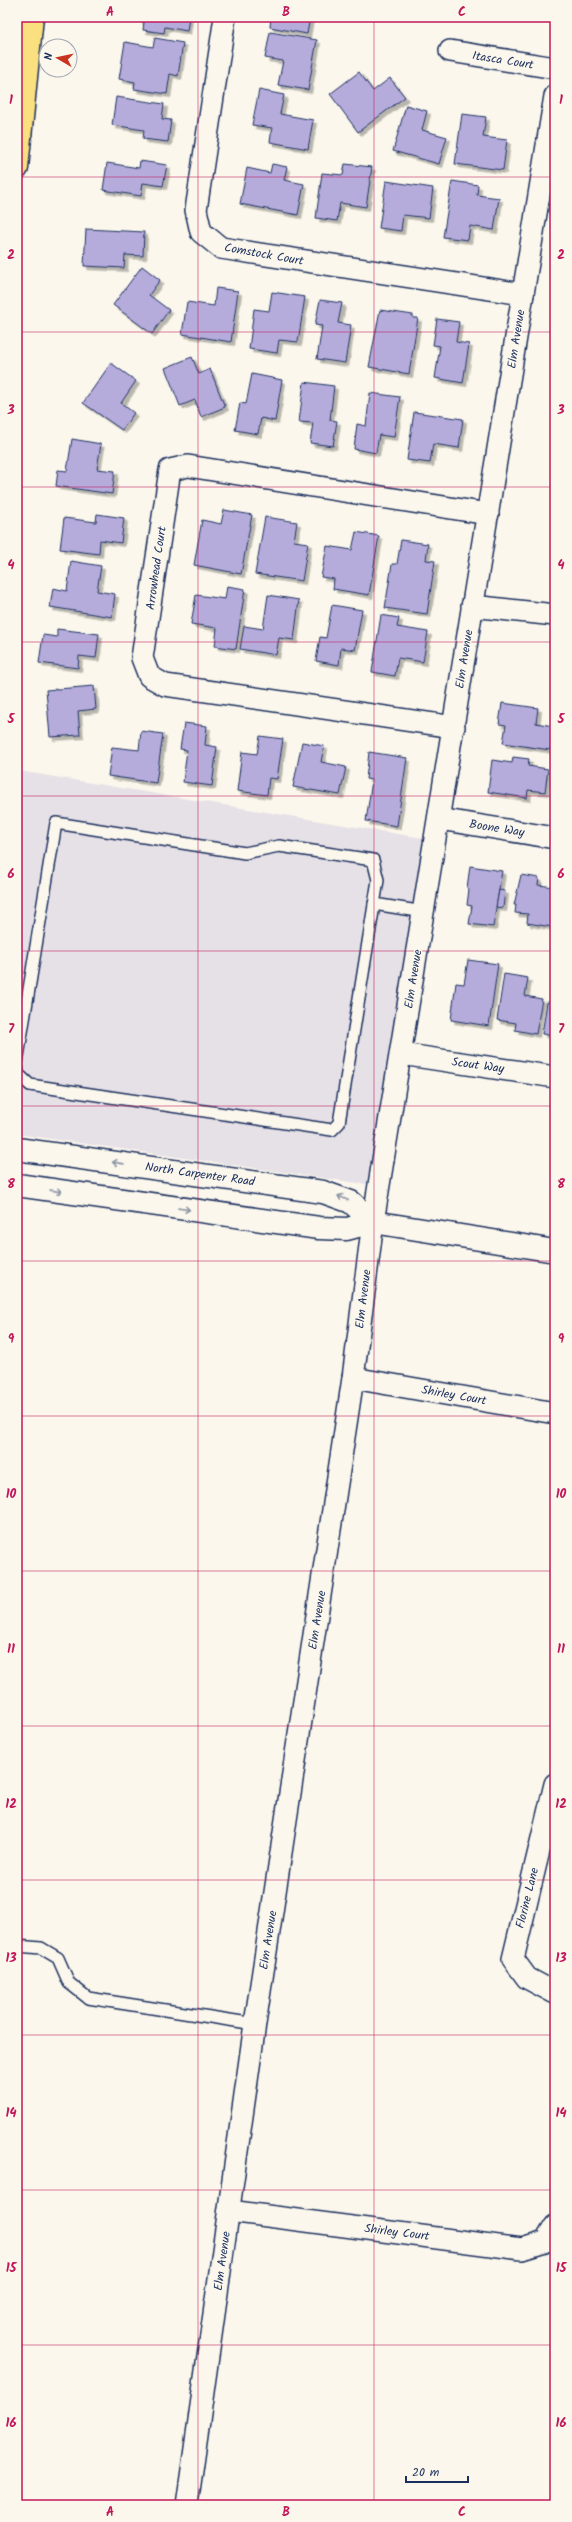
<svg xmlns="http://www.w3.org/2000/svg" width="572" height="2522" viewBox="0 0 572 2522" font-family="Kalam,sans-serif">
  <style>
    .built { fill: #e6e0e7 }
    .building { fill: #b6acdc; stroke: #1b2f5e; filter: url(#shadow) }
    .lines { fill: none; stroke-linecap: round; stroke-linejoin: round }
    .service-casing { stroke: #1b2f5e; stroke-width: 14 }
    .minor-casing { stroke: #1b2f5e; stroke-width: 24 }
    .secondary-casing { stroke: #1b2f5e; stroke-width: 25 }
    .motorway-casing { stroke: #1b2f5e; stroke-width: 25 }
    .service { stroke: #fbf7ec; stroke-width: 11 }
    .minor { stroke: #fbf7ec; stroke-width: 21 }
    .secondary { stroke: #fbf7ec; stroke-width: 22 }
    .motorway { stroke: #fbe080; stroke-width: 22 }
    .oneway { stroke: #8b93a5 }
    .grid { fill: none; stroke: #c2185b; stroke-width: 1; stroke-opacity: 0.55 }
    .labels { text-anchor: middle; stroke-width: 3; stroke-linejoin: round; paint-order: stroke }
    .street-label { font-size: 12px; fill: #1b2f5e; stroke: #fbf7ec }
    .neatline { fill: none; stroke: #c2185b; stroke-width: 1.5 }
    .grid-label { font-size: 13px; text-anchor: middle; font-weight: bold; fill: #c2185b }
  </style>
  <defs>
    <filter id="shadow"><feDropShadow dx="3.5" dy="3.5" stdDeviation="0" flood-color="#0004"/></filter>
  </defs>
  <rect width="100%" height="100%" fill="#fbf7ec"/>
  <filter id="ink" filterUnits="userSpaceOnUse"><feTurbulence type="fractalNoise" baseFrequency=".025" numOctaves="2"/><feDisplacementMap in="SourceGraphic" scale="8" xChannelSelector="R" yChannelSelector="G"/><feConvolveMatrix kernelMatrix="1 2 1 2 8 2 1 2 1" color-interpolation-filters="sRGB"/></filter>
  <g filter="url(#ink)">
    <path class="built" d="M19,771L428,839L372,1185L17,1134Z"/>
    <g class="building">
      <path d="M140,17H139H189L187,31L165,27L164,33L143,30L144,22L139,21Z"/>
      <path d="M271,17H310L307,34L270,27Z"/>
      <path d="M270,32L317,40L308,90L278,85L283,61L265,58Z"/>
      <path d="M155,38L183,43L178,76L170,74L167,94L134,89L135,82L119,79L125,42L153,47Z"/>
      <path d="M359,72L373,91L390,78L405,97L358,132L330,94Z"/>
      <path d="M259,90L284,95L280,114L313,120L308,149L270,142L272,128L252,125Z"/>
      <path d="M116,97L164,104L162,119L171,120L168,142L143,139L144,130L112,125Z"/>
      <path d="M406,105L427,111L422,130L447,137L439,164L393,151Z"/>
      <path d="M462,114L486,117L483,137L507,140L503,170L455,164Z"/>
      <path d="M140,161L167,165L163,186L143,183L141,196L103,190L107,163L139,168Z"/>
      <path d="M272,164L287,167L284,180L304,184L298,215L240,204L247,168L270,173Z"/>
      <path d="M345,164L372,167L366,207L340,203L337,221L316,218L322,173L343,175Z"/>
      <path d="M386,181L433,188L429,218L403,215L401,231L379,228Z"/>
      <path d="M452,181L478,185L477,195L499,198L494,230L470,226L468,240L443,237Z"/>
      <path d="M86,229L144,232L143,256L125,255L124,268L84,266Z"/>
      <path d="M142,266L160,280L149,295L169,310L152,334L113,305Z"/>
      <path d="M216,288L238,291L231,342L182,334L187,302L214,306Z"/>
      <path d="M272,292L305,297L298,342L279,340L277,353L249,349L254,309L269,311Z"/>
      <path d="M320,300L342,303L338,323L351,325L345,363L317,359L322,326L315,325Z"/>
      <path d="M380,310L413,315V318H418L409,374L369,367Z"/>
      <path d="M437,319L459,322L456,342L469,344L463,383L435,378L440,346L433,345Z"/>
      <path d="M192,357L199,374L210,369L225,407L201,417L195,400L180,406L165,368Z"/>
      <path d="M111,363L136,381L121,403L134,413L122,430L83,403Z"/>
      <path d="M252,374L282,380L275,421L261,418L258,434L235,430L240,403L246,404Z"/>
      <path d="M304,382L334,386L330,420L337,421L333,446L310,443L313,423L299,422Z"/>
      <path d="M370,393L400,397L394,437L379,435L376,453L354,449L357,424L366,426Z"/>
      <path d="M414,412L463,419L459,448L433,444L430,463L407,460Z"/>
      <path d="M72,439L101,444L97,469L115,471L112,494L56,486L58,470L67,471Z"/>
      <path d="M224,510L252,515L241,574L194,565L202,520L221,524Z"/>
      <path d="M97,514L124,518L121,543L100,540L99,554L60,549L64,518L96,522Z"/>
      <path d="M265,517L297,522L294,541L308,543L302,581L255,574Z"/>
      <path d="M356,532L379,536L369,595L333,589L334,579L321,577L327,546L352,550Z"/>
      <path d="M401,540L428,544L426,560L435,561L427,614L385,608L392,564H397Z"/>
      <path d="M71,561L101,566L97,591L115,594L112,617L50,607L53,588L67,591Z"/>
      <path d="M227,586L245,589L236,649L215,646L217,628L191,624L196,595L225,599Z"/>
      <path d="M268,595L299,600L294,640L279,638L276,655L240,649L244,626L263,629Z"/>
      <path d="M332,605L362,610L355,650L341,648L339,665L316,661L320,637L326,638Z"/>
      <path d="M381,615L399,618L397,627L428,632L423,662L398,658L395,676L372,672Z"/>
      <path d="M57,629L99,634L96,658L79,656L78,668L39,663L43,635L57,637Z"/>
      <path d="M94,686L96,709L78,711L80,735L50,737L46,690Z"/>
      <path d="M502,703L538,708L536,723L553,726L550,750L503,743L506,725L499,724Z"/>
      <path d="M184,723L207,726L205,745L217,747L212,786L183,782L187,750L180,749Z"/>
      <path d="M141,731L163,734L156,783L108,776L112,747L139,750Z"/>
      <path d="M260,736L283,739L277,779L269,778L267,795L237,791L242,752L257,754Z"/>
      <path d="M302,742L324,746L321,762L346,767L340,795L293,787Z"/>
      <path d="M369,752L407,758L397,826L366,821L372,780L366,779Z"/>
      <path d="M513,757L529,759L528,766L548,769L545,792L528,790L527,798L488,792L492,760L512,763Z"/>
      <path d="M470,866L502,871L493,927L469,924L472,906L467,905L469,889L467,888Z"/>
      <path d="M521,875L539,878L538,885L555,887L552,927L527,923L528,914L515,913L516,905H514Z"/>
      <path d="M499,890L505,891L503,908L496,907Z"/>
      <path d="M468,960L498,964L489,1026L451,1020L456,983L464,984Z"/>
      <path d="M504,974L528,978L525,996L542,999L536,1034L515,1030L516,1023L497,1020Z"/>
      <path d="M547,1002L555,1003V1036L542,1034Z"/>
    </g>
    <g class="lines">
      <g class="service-casing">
        <g id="service">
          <path d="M374,904L424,912"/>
          <path d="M17,1063L56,823L245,853L279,846L373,860L378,880L339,1123L332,1130L30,1085L18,1074L17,1065"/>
          <path d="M17,1946L41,1948L58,1958L69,1983L88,1998L255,2024"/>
        </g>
      </g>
      <g class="minor-casing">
        <g id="minor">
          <path d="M225,17L196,210L201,232L221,248L523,294"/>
          <path d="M450,51L555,68"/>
          <path d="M472,606L555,615"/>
          <path d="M454,727L165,685L149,676L142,658L170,470L188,466L488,514"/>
          <path d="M439,819L555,838"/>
          <path d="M401,1054L555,1077"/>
          <path d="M353,1378L555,1413"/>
          <path d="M555,1784L513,1959L527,1978L555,1993"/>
          <path d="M229,2211L522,2249L545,2242L555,2226"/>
          <path d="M187,2505L255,2024L353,1378L373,1222L555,96"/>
        </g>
      </g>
      <g class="secondary-casing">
        <g id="secondary">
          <path d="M17,1149L323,1192L351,1202L373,1222"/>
          <path d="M17,1185L319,1228L347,1229L373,1222L555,1251"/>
        </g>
      </g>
      <g class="motorway-casing">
        <path id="motorway" d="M17,168L32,17"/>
      </g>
      <use href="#service" class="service"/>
      <use href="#minor" class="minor"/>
      <use href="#secondary" class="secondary"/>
      <use href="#motorway" class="motorway"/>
    </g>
    <defs><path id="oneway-shaft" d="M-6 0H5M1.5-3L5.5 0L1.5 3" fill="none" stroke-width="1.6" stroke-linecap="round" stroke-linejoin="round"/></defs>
    <g class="oneway">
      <use href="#oneway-shaft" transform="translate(118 1163) rotate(-172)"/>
      <use href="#oneway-shaft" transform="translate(56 1191) rotate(8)"/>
      <use href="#oneway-shaft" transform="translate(343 1198) rotate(-155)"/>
      <use href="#oneway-shaft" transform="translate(184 1209) rotate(8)"/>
    </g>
  </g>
  <path class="grid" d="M198,17V2505M374,17V2505M17,177H555M17,332H555M17,487H555M17,642H555M17,796H555M17,951H555M17,1106H555M17,1261H555M17,1416H555M17,1571H555M17,1726H555M17,1880H555M17,2035H555M17,2190H555M17,2345H555"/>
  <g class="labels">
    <g class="street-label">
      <text transform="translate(503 60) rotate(9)" y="4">Itasca Court</text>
      <text transform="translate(264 254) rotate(10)" y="4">Comstock Court</text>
      <text transform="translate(516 339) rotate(-81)" y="4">Elm Avenue</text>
      <text transform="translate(156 568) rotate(-82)" y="4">Arrowhead Court</text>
      <text transform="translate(464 659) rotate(-81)" y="4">Elm Avenue</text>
      <text transform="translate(497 828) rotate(9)" y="4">Boone Way</text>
      <text transform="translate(413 979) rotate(-81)" y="4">Elm Avenue</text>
      <text transform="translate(478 1065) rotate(8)" y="4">Scout Way</text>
      <text transform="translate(200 1174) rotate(8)" y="4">North Carpenter Road</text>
      <text transform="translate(363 1299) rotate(-83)" y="4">Elm Avenue</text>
      <text transform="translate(454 1395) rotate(10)" y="4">Shirley Court</text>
      <text transform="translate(317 1620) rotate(-81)" y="4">Elm Avenue</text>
      <text transform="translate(527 1898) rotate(-76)" y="4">Florine Lane</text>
      <text transform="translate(268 1940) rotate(-81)" y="4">Elm Avenue</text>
      <text transform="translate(397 2232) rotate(7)" y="4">Shirley Court</text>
      <text transform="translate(222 2261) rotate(-82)" y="4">Elm Avenue</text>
    </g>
  </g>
  <rect width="572" height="2522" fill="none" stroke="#fbf7ec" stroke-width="44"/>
  <g transform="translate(58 58) rotate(279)"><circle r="19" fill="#fbf7ec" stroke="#a1a7b3"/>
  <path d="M0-3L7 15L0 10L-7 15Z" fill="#c8321e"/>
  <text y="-6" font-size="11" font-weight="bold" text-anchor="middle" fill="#1b2f5e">N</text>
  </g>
  <path d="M406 2476v6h62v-6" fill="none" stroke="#1b2f5e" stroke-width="2"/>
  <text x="412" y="2476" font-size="12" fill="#1b2f5e" stroke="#fbf7ec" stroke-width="3" paint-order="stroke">20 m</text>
  <rect x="22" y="22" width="528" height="2478" class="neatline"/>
  <g class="grid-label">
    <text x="110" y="16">A</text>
    <text x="286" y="16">B</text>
    <text x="462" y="16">C</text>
    <text x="11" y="104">1</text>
    <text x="561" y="104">1</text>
    <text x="11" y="259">2</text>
    <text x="561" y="259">2</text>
    <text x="11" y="414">3</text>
    <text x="561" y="414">3</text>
    <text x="11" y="569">4</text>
    <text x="561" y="569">4</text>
    <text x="11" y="723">5</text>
    <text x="561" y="723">5</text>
    <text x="11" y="878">6</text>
    <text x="561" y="878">6</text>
    <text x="11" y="1033">7</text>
    <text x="561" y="1033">7</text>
    <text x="11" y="1188">8</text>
    <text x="561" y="1188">8</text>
    <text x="11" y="1343">9</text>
    <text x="561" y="1343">9</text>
    <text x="11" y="1498">10</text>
    <text x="561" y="1498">10</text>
    <text x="11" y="1653">11</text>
    <text x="561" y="1653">11</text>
    <text x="11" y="1808">12</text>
    <text x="561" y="1808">12</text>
    <text x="11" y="1962">13</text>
    <text x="561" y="1962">13</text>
    <text x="11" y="2117">14</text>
    <text x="561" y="2117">14</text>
    <text x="11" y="2272">15</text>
    <text x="561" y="2272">15</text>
    <text x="11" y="2427">16</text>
    <text x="561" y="2427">16</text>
    <text x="110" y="2516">A</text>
    <text x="286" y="2516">B</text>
    <text x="462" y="2516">C</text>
  </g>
</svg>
